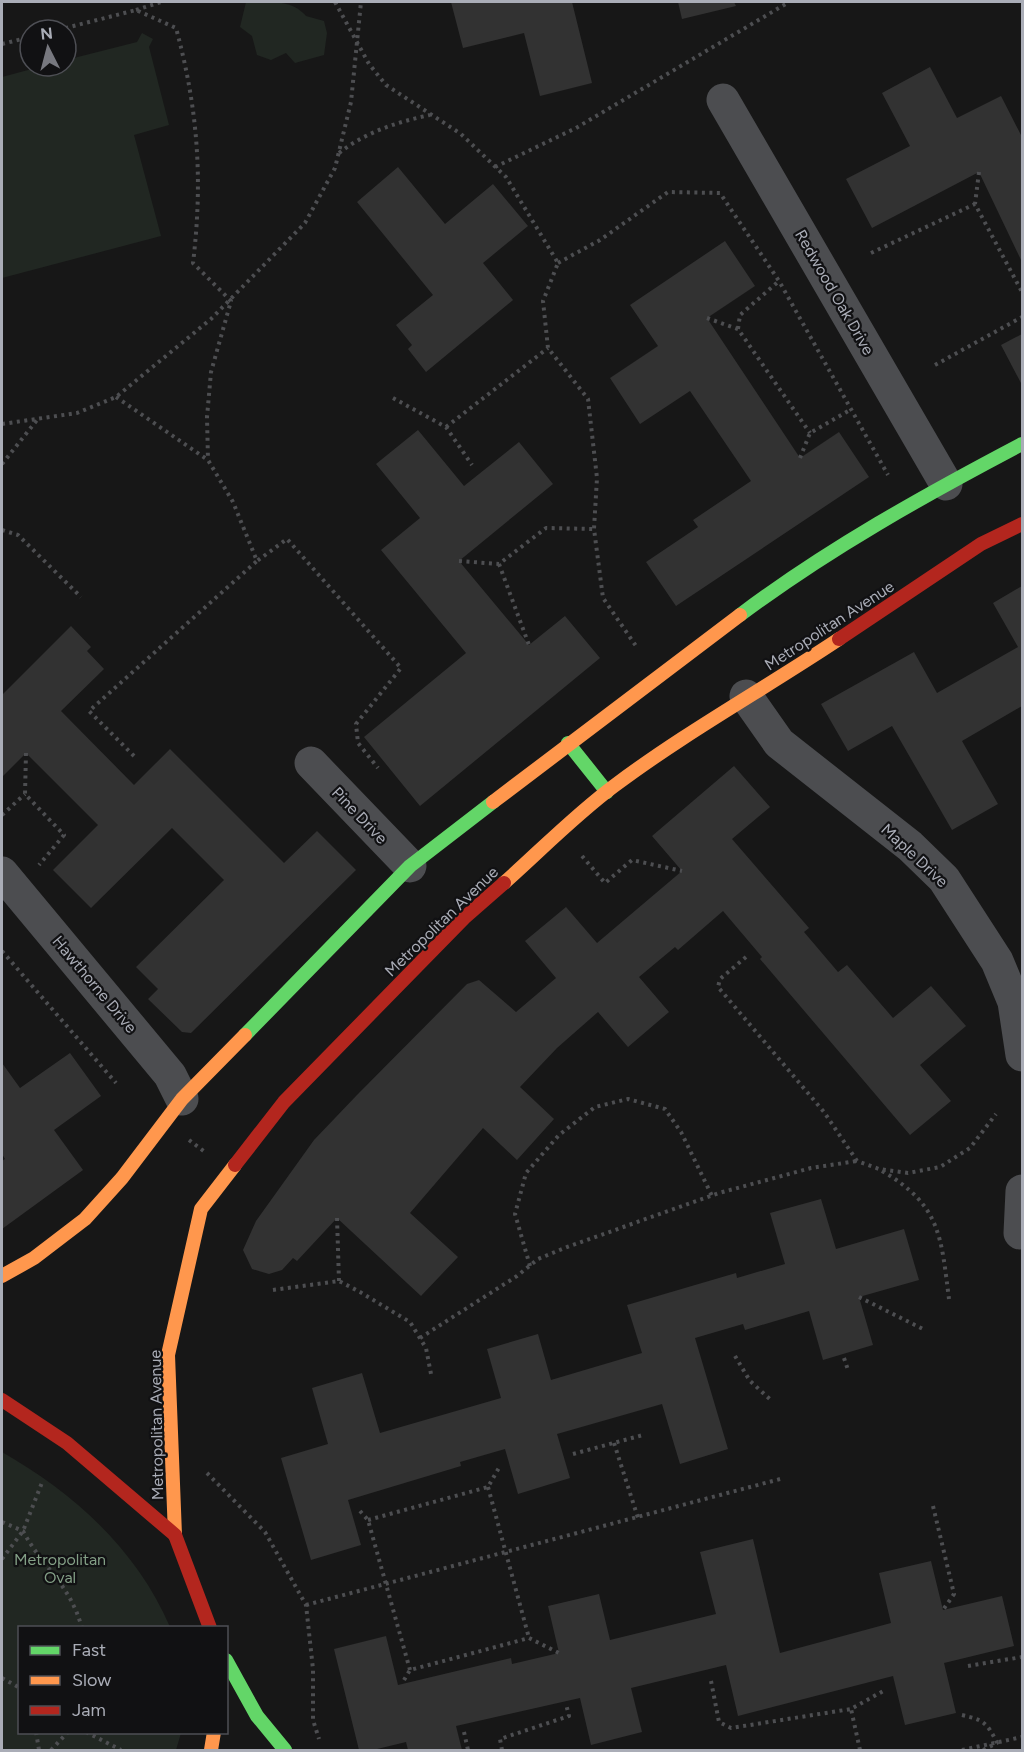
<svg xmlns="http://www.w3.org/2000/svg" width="1024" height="1752" viewBox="0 0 1024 1752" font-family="Figtree,sans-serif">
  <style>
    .green { fill: #212722 }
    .building { fill: #323232 }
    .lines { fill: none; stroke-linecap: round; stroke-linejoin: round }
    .path { stroke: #4d4e51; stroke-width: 4; stroke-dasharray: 3 4.5; stroke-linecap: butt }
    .street { stroke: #4c4d50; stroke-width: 33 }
    .fast { stroke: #63d668; stroke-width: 14 }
    .slow { stroke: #ff974d; stroke-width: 14 }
    .jam { stroke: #b3261e; stroke-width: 14 }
    .labels { text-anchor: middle; stroke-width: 4.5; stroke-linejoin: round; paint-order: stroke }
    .street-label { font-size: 16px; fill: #aaadb7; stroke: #111113 }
    .park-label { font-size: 16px; fill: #839f86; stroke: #111113 }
  </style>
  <rect width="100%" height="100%" fill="#171717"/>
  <g class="green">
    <path d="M246,2C269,1 293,0 306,16L324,21L327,33L324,55L295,63L286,53L271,60L257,55L252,36L240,27Z"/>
    <path d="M142,33L153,39L149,47L169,125L134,135L161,236L2,278V77L43,66H66V60L137,42Z"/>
    <path d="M2,1452C74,1493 137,1550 170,1627L20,1628V1732L181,1733L176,1750H2Z"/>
  </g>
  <g class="building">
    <path d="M451,2H572L592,83L540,96L524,33L463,48Z"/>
    <path d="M678,2H734L736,6L682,19Z"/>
    <path d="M930,67L957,118L1001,96L1022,137V262L979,172L872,228L846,179L910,146L882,93Z"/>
    <path d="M398,167L445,224L493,184L528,226L483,263L513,300L426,372L408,349L412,345L396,325L433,295L357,202Z"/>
    <path d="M725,241L755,286L707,318L800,458L839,432L869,477L676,606L646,562L698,527L693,520L751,481L690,391L640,424L610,378L658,346L630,305Z"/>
    <path d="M1022,334V385L1001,345Z"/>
    <path d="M418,430L464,486L519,442L553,484L459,561L529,645L565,616L600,658L420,806L364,737L466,653L381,550L420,518L376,464Z"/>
    <path d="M1022,586V706L962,741L998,804L952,830L892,726L848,751L821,704L914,652L937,693L1018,647L993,603Z"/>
    <path d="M71,626L91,647L87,651L104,669L61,711L134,785L170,749L284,863L317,831L356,870L191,1033L182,1032L148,999L158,989L136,967L224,880L172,828L91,908L53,870L98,825L26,753L2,777V695Z"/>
    <path d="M734,766L770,807L732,839L809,928L804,932L838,972L847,965L893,1018L931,986L966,1026L920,1065L951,1101L910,1135L760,959L762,957L723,911L678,950L675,947L639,977L669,1012L628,1047L598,1012L557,1048L520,1087L554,1119L517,1160L483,1128L410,1213L458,1257L421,1296L337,1218L297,1261L293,1258L282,1270L269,1274L252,1269L243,1250L256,1221L314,1140L357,1095L467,984L479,980L516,1012L556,978L525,941L566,907L597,943L682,871L652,836Z"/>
    <path d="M70,1053L101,1096L54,1130L83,1170L2,1229V1161L5,1159L2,1154V1063L20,1088Z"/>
    <path d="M821,1199L836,1249L904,1229L919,1280L859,1297L873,1345L823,1360L809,1311L745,1330L743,1324L695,1338L728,1449L680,1464L662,1404L557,1434L570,1478L518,1494L505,1449L460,1462L461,1466L348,1500L361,1545L311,1560L281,1458L328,1444L312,1388L362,1373L380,1433L501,1398L487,1349L538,1334L551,1380L642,1353L627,1305L736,1273L737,1278L785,1264L770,1213Z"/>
    <path d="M753,1539L780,1653L891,1623L879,1573L931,1561L943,1610L1002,1596L1014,1646L944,1663L956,1713L905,1725L893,1676L738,1716L726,1665L631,1688L642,1732L591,1745L580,1698L456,1726L462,1750H408L406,1742L373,1750H359L334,1649L386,1636L398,1685L511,1658L512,1664L559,1653L548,1606L599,1594L610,1640L716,1614L700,1552Z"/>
  </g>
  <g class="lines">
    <g class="path">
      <path d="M335,2L369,64L386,85L461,134L506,177L558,263L543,301L548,348L588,399L597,478L594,529L603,598L636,646"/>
      <path d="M136,10L161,2"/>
      <path d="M58,30L136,10L176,28C198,109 203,180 193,263L231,301L211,372L207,417L208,460"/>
      <path d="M2,44L30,37"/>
      <path d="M339,153C366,132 397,122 430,115"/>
      <path d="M495,167L576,128L789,2"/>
      <path d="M979,172L975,204L1022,292"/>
      <path d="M871,253L975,204"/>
      <path d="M558,263L600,240L668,192L720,193L779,281L888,475"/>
      <path d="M707,318L738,329L810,433"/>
      <path d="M738,329L740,315L779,281"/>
      <path d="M935,365L1022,317"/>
      <path d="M116,397L208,460L233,502L257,561L287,539L401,668L356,724L358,743L378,768"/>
      <path d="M393,398L446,427L472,465"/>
      <path d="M2,424L77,413L116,397L211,319L305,223L335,168L351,102L361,2"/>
      <path d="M446,427L548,348"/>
      <path d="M800,458L810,433L850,410"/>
      <path d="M2,464L37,420"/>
      <path d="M2,530L18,535L81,597"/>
      <path d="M459,561L499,564L546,528L594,529"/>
      <path d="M499,564L529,645"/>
      <path d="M26,753L25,794L64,835L39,865"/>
      <path d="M134,756L89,711L257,561"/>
      <path d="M2,815L25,794"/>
      <path d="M582,856L605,883L632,860L682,871"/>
      <path d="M2,951L116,1083"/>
      <path d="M746,957L720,979L718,987L824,1112L857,1161L879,1169L908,1173L940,1167L970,1148L996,1114"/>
      <path d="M189,1140L205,1152"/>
      <path d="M882,1171C941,1205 941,1237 949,1299"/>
      <path d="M337,1218L339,1281"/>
      <path d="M530,1266L515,1214L526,1173L559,1135L595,1107L628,1099L665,1109L681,1132L712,1196"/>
      <path d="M273,1290L339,1281L360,1292L410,1322L426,1348L431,1374"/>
      <path d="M859,1297L925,1330"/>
      <path d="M420,1338L517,1276L538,1259L567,1247L719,1193L811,1168L857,1161"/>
      <path d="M735,1356L750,1381L772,1401"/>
      <path d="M844,1358L848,1370"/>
      <path d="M614,1443L638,1518"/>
      <path d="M573,1454L643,1435"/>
      <path d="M207,1473L265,1532L306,1605L313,1669V1720L319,1739"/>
      <path d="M488,1487L529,1638"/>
      <path d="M933,1506L954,1594L943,1610"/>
      <path d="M360,1511L368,1520L410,1670"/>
      <path d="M368,1520L488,1487L500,1466"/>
      <path d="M2,1522L23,1531C43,1569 69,1582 82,1628"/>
      <path d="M2,1559L23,1531L43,1480"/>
      <path d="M306,1605L784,1478"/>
      <path d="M968,1666L1022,1657"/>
      <path d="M2,1678L20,1688"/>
      <path d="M404,1680L410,1670L529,1638L559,1653"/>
      <path d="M711,1681L719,1722L731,1728L851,1709"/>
      <path d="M962,1715C983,1720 987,1722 997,1743L983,1750"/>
      <path d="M36,1732L39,1750"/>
      <path d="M86,1732L121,1750"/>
      <path d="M464,1732L468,1750"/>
      <path d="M51,1750L68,1732"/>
      <path d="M502,1750L500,1739L569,1716L566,1704"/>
      <path d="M860,1750L851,1709L885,1690"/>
      <path d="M962,1750L1022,1737"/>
    </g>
    <g class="street">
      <path d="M723,100L946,484"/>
      <path d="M746,696L779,743L910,846L944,879L997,961L1014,1002L1022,1055"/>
      <path d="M311,763L410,866"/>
      <path d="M2,873L170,1075L182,1099"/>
      <path d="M1020,1233L1022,1191"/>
    </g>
    <g class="fast">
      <path d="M740,615C828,549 925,495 1022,444"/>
      <path d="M568,743L607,792"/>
      <path d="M245,1035L410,866L493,802"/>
      <path d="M226,1660L257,1716L285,1750"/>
    </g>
    <g class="slow">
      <path d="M493,802L740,615"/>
      <path d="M504,883C540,851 575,815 614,786C686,732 764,689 839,639"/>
      <path d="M2,1276L34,1258L85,1219L122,1178L182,1099L245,1035"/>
      <path d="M175,1535L168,1355L201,1209L235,1165"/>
      <path d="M211,1750L214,1732"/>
    </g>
    <g class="jam">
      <path d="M839,639L981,544L1022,524"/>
      <path d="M235,1165L284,1102L464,918L504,883"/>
      <path d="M2,1400L67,1443L175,1535L210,1628"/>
    </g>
  </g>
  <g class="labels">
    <g class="street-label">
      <text transform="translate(835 292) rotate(60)" y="6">Redwood Oak Drive</text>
      <text transform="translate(829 625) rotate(-33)" y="6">Metropolitan Avenue</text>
      <text transform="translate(360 815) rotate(46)" y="6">Pine Drive</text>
      <text transform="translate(915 855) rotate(43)" y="6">Maple Drive</text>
      <text transform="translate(441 921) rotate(-44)" y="6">Metropolitan Avenue</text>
      <text transform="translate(95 984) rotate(50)" y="6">Hawthorne Drive</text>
      <text transform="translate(156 1425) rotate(-91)" y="6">Metropolitan Avenue</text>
    </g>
    <g class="park-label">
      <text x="60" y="1565">Metropolitan<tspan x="60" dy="18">Oval</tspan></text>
    </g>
  </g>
  <rect width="1024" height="1752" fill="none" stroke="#aaadb7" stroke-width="6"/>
  <rect x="18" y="1626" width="210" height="108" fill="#111113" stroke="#4e4f55" stroke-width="1.5"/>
  <rect x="30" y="1646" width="30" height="9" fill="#63d668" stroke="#4e4f55" stroke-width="1.5"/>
  <text x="72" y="1656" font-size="18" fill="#aaadb7">Fast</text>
  <rect x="30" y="1676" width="30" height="9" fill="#ff974d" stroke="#4e4f55" stroke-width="1.5"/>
  <text x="72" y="1686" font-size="18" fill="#aaadb7">Slow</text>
  <rect x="30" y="1706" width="30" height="9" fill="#b3261e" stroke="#4e4f55" stroke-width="1.5"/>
  <text x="72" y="1716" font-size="18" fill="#aaadb7">Jam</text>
  <g transform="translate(48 48) rotate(354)"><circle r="28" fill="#111113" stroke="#4e4f55" stroke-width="1.5"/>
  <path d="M0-4.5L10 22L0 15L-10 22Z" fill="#77787f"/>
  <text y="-9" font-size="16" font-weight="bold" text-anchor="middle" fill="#aaadb7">N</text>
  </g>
</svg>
